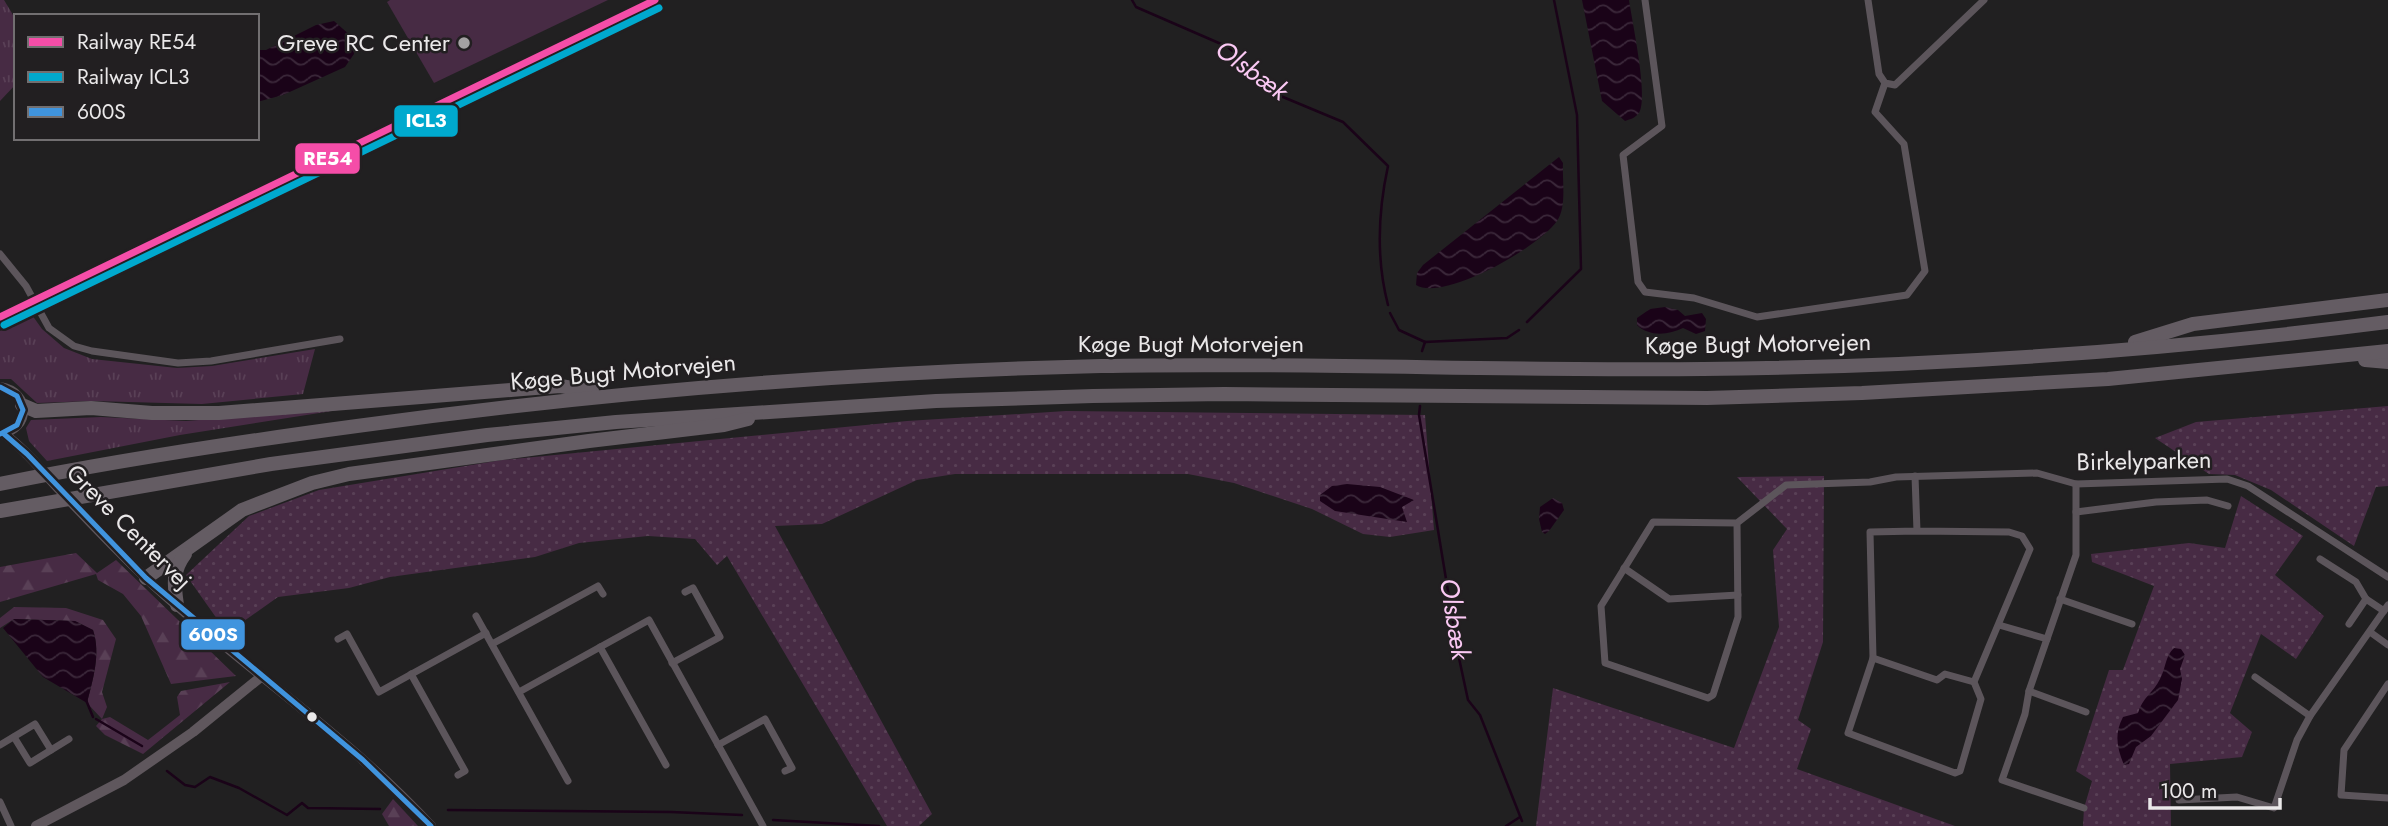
<svg xmlns="http://www.w3.org/2000/svg" width="2388" height="826" viewBox="0 0 2388 826" font-family="Jost,sans-serif">
  <style>
    .grass { fill: url(#grass-tufts) }
    .forest { fill: url(#forest-firs) }
    .park { fill: url(#park-dots) }
    .pitch { fill: #472b44 }
    .water { fill: url(#water-waves) }
    .lines { fill: none; stroke-linecap: round; stroke-linejoin: round }
    .stream { stroke: #1a0318; stroke-width: 2.5 }
    .street { stroke: #5c555b; stroke-width: 7 }
    .secondary { stroke: #5f575d; stroke-width: 10 }
    .highway { stroke: #645c63; stroke-width: 14 }
    .bus-1-casing { stroke: #221f21; stroke-width: 10 }
    .bus-1 { stroke: #4094de; stroke-width: 5 }
    .rail-1-casing { stroke: #221f21; stroke-width: 12 }
    .rail-2-casing { stroke: #221f21; stroke-width: 12 }
    .rail-1 { stroke: #f54da8; stroke-width: 7 }
    .rail-2 { stroke: #00a9ce; stroke-width: 7 }
    .poi-dot { fill: #a4a2a3; stroke: #221f21; stroke-width: 2.5 }
    .bus-dot { fill: #eae8e9; stroke: #221f21; stroke-width: 2.5 }
    .labels { text-anchor: middle; stroke-width: 5; stroke-linejoin: round; paint-order: stroke }
    .poi-label { font-size: 24px; fill: #eae8e9; stroke: #221f21; text-anchor: end }
    .street-label { font-size: 24px; fill: #eae8e9; stroke: #221f21 }
    .water-label { font-size: 26px; font-style: italic; fill: #fbc9f4; stroke: #221f21 }
    .line-badge { stroke: #221f21; stroke-width: 2.5 }
    .badge-label { font-size: 19px; text-anchor: middle; font-weight: bold; fill: #fff }
  </style>
  <defs>
    <pattern id="grass-tufts" width="24" height="20" patternUnits="userSpaceOnUse" patternTransform="scale(1.75)"><rect width="24" height="20" fill="#472b44"/><path d="M3 7l-1-3M5 7V3M7 7l1-3M15 17l-1-3M17 17v-4M19 17l1-3" fill="none" stroke="#594056"/></pattern>
    <pattern id="forest-firs" width="22" height="20" patternUnits="userSpaceOnUse" patternTransform="scale(1.75)"><rect width="22" height="20" fill="#472b44"/><path d="M5 1l3.5 6h-7zM16 11l3.5 6h-7z" fill="#594056"/></pattern>
    <pattern id="park-dots" width="8" height="8" patternUnits="userSpaceOnUse" patternTransform="scale(1.75)"><rect width="8" height="8" fill="#472b44"/><path d="M2 2h.1M6 6h.1" fill="none" stroke="#594056" stroke-width="1.8" stroke-linecap="round"/></pattern>
    <pattern id="water-waves" width="16" height="10" patternUnits="userSpaceOnUse" patternTransform="scale(1.75)"><rect width="16" height="10" fill="#1a0318"/><path d="M0 5q4-4 8 0t8 0" fill="none" stroke="#3b283a"/></pattern>
  </defs>
  <rect width="100%" height="100%" fill="#212021"/>
  <g class="grass">
    <path d="M0,0H4L16,20V84L0,101Z"/>
    <path d="M32,315L42,329L64,348L92,359L177,368L212,366L315,349L303,394L202,404L92,401L37,403L11,379H0V331Z"/>
    <path d="M351,408L180,435L47,461L29,441L26,428L31,420L101,417L186,421Z"/>
  </g>
  <g class="forest">
    <path d="M76,553L97,573L116,560L236,676L171,684L141,616L123,594L98,580L96,574L0,602V567Z"/>
    <path d="M14,607L66,608L103,620L116,639L102,692L107,707L102,719L110,717L148,740L180,715L177,697L181,691L230,682L143,754L105,735L96,726L102,719L87,703C93,679 101,654 93,630L75,621L14,619L0,628V618Z"/>
    <path d="M393,799L418,826H389L382,814Z"/>
  </g>
  <g class="park">
    <path d="M2388,406V486L2376,487L2354,546L2271,490L2235,475L2209,474L2155,438L2196,422Z"/>
    <path d="M1066,411L1425,415L1434,530L1390,537L1363,534L1312,509L1234,483L1188,474H955L917,480L822,524L775,526L932,814L919,826H887L727,556L717,565L695,539L648,536L579,543L535,557L390,577L349,588L278,597L227,633L186,575L249,516L319,490L502,460L907,421Z"/>
    <path d="M1824,476L1823,642L1798,720L1811,729L1797,769L1955,826H1536L1553,688L1734,748L1779,627L1773,550L1787,529L1737,477Z"/>
    <path d="M2241,496L2303,536L2275,575L2324,616L2296,659L2261,634L2230,713L2252,732L2242,757L2170,764L2171,826H2083L2084,808L2092,781L2076,771L2109,670H2123L2154,586L2092,562L2091,554L2189,543L2225,548Z"/>
  </g>
  <path class="pitch" d="M390,0H608L434,83L387,2Z"/>
  <g class="water">
    <path d="M1582,0H1629C1632,21 1649,99 1639,113C1635,118 1631,119 1625,121L1602,101Z"/>
    <path d="M334,21L351,36L354,54L345,67L283,95L257,102V50H266L316,25Z"/>
    <path d="M1559,157L1563,163C1562,180 1567,207 1557,221C1539,247 1444,302 1416,285L1417,273L1423,265Z"/>
    <path d="M1665,307L1678,310L1685,316L1702,313L1706,319L1705,331L1696,334L1683,328C1669,335 1649,337 1637,325V318L1650,309Z"/>
    <path d="M1347,484L1380,487L1414,500L1402,507L1407,522L1335,511L1320,501V495L1332,486Z"/>
    <path d="M1553,498L1562,503L1564,510L1549,531L1545,534L1542,532L1539,519L1540,507Z"/>
    <path d="M14,619L75,621L93,630C101,654 93,679 87,703L43,677L3,628Z"/>
    <path d="M2174,648L2181,649L2185,655L2180,669L2182,679L2178,700L2151,736L2136,747L2129,764L2124,765C2117,748 2114,734 2123,717L2138,713C2142,698 2154,692 2160,679C2166,668 2165,656 2174,648Z"/>
  </g>
  <g class="lines">
    <g class="stream">
      <path d="M1132,0L1136,7L1228,47L1283,97L1343,122L1388,166C1378,212 1376,259 1388,305"/>
      <path d="M1390,313L1399,330L1425,342L1422,351"/>
      <path d="M1527,322L1581,269L1577,115L1554,0"/>
      <path d="M1425,342L1507,338L1519,330"/>
      <path d="M1420,406L1419,415L1459,658L1468,700L1480,715L1522,821"/>
      <path d="M86,700L93,717"/>
      <path d="M96,719L142,746"/>
      <path d="M167,771L185,785L195,787L210,777L239,788L287,815L302,803L308,808L380,809"/>
      <path d="M448,810L671,812L742,815"/>
      <path d="M773,820L879,826"/>
      <path d="M1506,826L1520,817"/>
    </g>
    <g class="street">
      <path d="M1645,0L1662,126L1623,155L1638,282L1645,292L1694,298L1757,317L1907,295L1925,271L1904,144L1875,112L1885,83"/>
      <path d="M1868,0L1879,74L1885,83L1895,85L1984,0"/>
      <path d="M0,254L26,286L49,328L74,346L92,351L178,363L211,361L340,339"/>
      <path d="M1915,476L1917,531L2009,532L2022,536L2030,549L1974,682L1981,699L1960,771L1955,773L1848,733L1873,658L1870,532L1917,531"/>
      <path d="M2076,484V555L2029,691L2025,714L2002,780L2084,808"/>
      <path d="M2076,512L2156,502L2207,500L2228,506"/>
      <path d="M1737,523L1653,522L1601,606L1605,663L1708,698L1713,695L1738,617L1737,523L1786,485L1870,482L1896,477L2037,473L2076,484L2227,479L2248,486L2388,577"/>
      <path d="M2320,559L2356,582L2366,599L2349,624"/>
      <path d="M1624,568L1669,599L1738,595"/>
      <path d="M2060,599L2132,624"/>
      <path d="M2366,599L2384,611"/>
      <path d="M476,616L568,781"/>
      <path d="M1999,625L2047,639"/>
      <path d="M2370,632L2388,645"/>
      <path d="M338,639L347,634L379,692L486,633"/>
      <path d="M492,644L598,586L603,594"/>
      <path d="M600,647L666,765"/>
      <path d="M1873,658L1937,680L1945,674L1974,682"/>
      <path d="M672,663L720,637L693,588L685,592"/>
      <path d="M411,674L465,771L458,775"/>
      <path d="M2255,677L2310,716"/>
      <path d="M2388,684L2344,750L2341,795L2388,798"/>
      <path d="M2029,691L2086,712"/>
      <path d="M519,692L649,620L763,826"/>
      <path d="M14,737L30,763L69,739"/>
      <path d="M0,745L35,724L51,750"/>
      <path d="M718,745L765,719L792,768L785,771"/>
      <path d="M2179,800L2237,797L2274,808L2297,740L2310,716L2388,605"/>
      <path d="M0,802L11,826"/>
    </g>
    <g class="secondary">
      <path d="M0,387C31,392 31,429 0,434"/>
      <path d="M4,434C26,450 42,471 60,490C88,520 117,550 146,578C238,664 345,733 431,826"/>
      <path d="M36,826L124,780L193,732L262,676"/>
    </g>
    <g class="highway">
      <path d="M2135,342L2193,324L2388,300"/>
      <path d="M2365,360L2388,362"/>
      <path d="M22,405L36,411L91,408L152,413H219L560,386L592,391"/>
      <path d="M0,484C118,460 238,442 357,426C604,392 852,372 1101,366C1302,362 1502,371 1703,369C1932,367 2161,351 2388,322"/>
      <path d="M0,511L271,464L487,435L616,422L936,401L1093,396L1224,394L1707,398L1862,393L2108,379L2388,351"/>
      <path d="M146,578L242,510L312,483L349,474L589,441L724,425L748,419"/>
      <path d="M177,605C174,585 172,571 185,554"/>
    </g>
    <g class="bus-1-casing">
      <g id="bus-1">
        <path d="M0,387L17,396L23,410L17,425L0,434"/>
        <path d="M4,434L27,454L146,578L363,760L431,826"/>
      </g>
    </g>
    <use href="#bus-1" class="bus-1"/>
    <g class="rail-1-casing">
      <path id="rail-1" d="M0,317L655,0"/>
    </g>
    <g class="rail-2-casing">
      <path id="rail-2" d="M4,325L659,8"/>
    </g>
    <use href="#rail-1" class="rail-1"/>
    <use href="#rail-2" class="rail-2"/>
  </g>
  <circle class="poi-dot" cx="464" cy="43" r="7"/>
  <circle class="bus-dot" cx="312" cy="717" r="6"/>
  <g class="labels">
    <g class="poi-label">
      <text x="450" y="51">Greve RC Center</text>
    </g>
    <g class="street-label">
      <text x="1191" y="352">Køge Bugt Motorvejen</text>
      <text transform="translate(1758 344) rotate(-1)" y="8">Køge Bugt Motorvejen</text>
      <text transform="translate(623 372) rotate(-5)" y="8">Køge Bugt Motorvejen</text>
      <text transform="translate(2144 461) rotate(-1)" y="8">Birkelyparken</text>
      <text transform="translate(129 527) rotate(45)" y="8">Greve Centervej</text>
    </g>
    <g class="water-label">
      <text transform="translate(1252 70) rotate(36)" y="9">Olsbæk</text>
      <text transform="translate(1455 619) rotate(81)" y="9">Olsbæk</text>
    </g>
  </g>
  <g class="line-badge">
    <rect x="393" y="104" width="66" height="34" rx="7" fill="#00a9ce"/>
    <rect x="294" y="142" width="67" height="33" rx="7" fill="#f54da8"/>
    <rect x="180" y="618" width="66" height="33" rx="7" fill="#4094de"/>
  </g>
  <g class="badge-label">
    <text x="426" y="127">ICL3</text>
    <text x="328" y="165">RE54</text>
    <text x="213" y="641">600S</text>
  </g>
  <rect x="14" y="14" width="245" height="126" fill="#221f21" stroke="#726f71" stroke-width="2"/>
  <rect x="28" y="37" width="35" height="10" fill="#f54da8" stroke="#726f71" stroke-width="2"/>
  <text x="77" y="49" font-size="21" fill="#eae8e9">Railway RE54</text>
  <rect x="28" y="72" width="35" height="10" fill="#00a9ce" stroke="#726f71" stroke-width="2"/>
  <text x="77" y="84" font-size="21" fill="#eae8e9">Railway ICL3</text>
  <rect x="28" y="107" width="35" height="10" fill="#4094de" stroke="#726f71" stroke-width="2"/>
  <text x="77" y="119" font-size="21" fill="#eae8e9">600S</text>
  <path d="M2150 798v10h130v-10" fill="none" stroke="#eae8e9" stroke-width="3.5"/>
  <text x="2160" y="798" font-size="21" fill="#eae8e9" stroke="#221f21" stroke-width="5" paint-order="stroke">100 m</text>
</svg>
